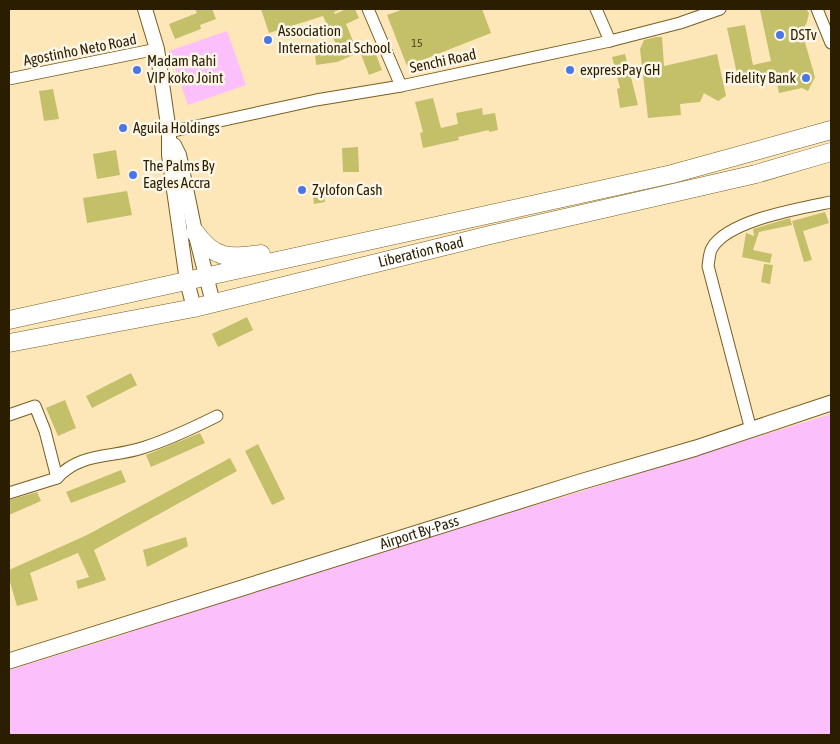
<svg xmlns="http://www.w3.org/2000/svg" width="840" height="744" viewBox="0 0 840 744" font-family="'Asap Condensed',sans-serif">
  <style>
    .green { fill: #fbbffc }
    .building { fill: #c4bf69 }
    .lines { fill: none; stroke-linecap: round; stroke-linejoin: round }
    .minor-casing { stroke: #795e1f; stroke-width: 13 }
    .tertiary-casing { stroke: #795e1f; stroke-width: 16 }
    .secondary-casing { stroke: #795e1f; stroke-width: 17 }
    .trunk-casing { stroke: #795e1f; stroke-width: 19 }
    .minor { stroke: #fff; stroke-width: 11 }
    .tertiary { stroke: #fff; stroke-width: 14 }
    .secondary { stroke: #fff; stroke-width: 15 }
    .trunk { stroke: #fff; stroke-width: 18 }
    .poi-dot { fill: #4a76e8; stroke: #fef6e7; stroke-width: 2 }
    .labels { text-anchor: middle; stroke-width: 5; stroke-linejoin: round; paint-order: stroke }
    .number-label { font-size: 12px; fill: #51461a }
    .poi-label { font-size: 15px; fill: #2b1d00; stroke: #fef6e7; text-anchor: start }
    .street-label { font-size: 15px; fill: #2b1d00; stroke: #fef6e7 }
  </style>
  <rect width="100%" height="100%" fill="#fde7b9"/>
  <g class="green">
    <path d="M227,31L246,85L188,105L169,51Z"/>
    <path d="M831,414V735H9V670L113,638L253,590L556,499Z"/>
  </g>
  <g class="building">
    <path d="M195,9H212L216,19L200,25L201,29L175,39L169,24L197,13Z"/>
    <path d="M261,9H339V10L334,12L335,14L346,9H355L359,18L346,24L358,53L337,62L316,65L315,53L339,51L323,16L269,33Z"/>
    <path d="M404,9H482L491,33L407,66L387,15Z"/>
    <path d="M767,9H806L809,13L807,22L802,32L815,77L808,91L802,88L779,93L775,74L739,83L727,28L745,25L753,65L771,61L760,10Z"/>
    <path d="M656,37H662L664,66L717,54L726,96L718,101L704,93L700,102L680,104L681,115L648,118L640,49L644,40Z"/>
    <path d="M373,47L382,70L369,75L360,52Z"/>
    <path d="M625,54L638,105L620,108L617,89L620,88L612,57Z"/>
    <path d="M53,89L59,119L44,121L39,91Z"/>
    <path d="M433,98L441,128L458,124L456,113L482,108L483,115L495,113L498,130L489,132V130L458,137L459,140L423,148L420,133L423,132L415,102Z"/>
    <path d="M358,147L359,172H343L342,148Z"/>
    <path d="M116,150L120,175L97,179L93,154Z"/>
    <path d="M323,186L325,202L314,204L312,188Z"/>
    <path d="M127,191L132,215L87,223L83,198Z"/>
    <path d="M825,212L829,223L803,231L812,260L804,262L792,221Z"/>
    <path d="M790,218L792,225L759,232L753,250L772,254L770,263L742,257L746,233L754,236L753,229Z"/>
    <path d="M764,264L773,265L770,284L761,282Z"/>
    <path d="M247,317L253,330L218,347L212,334Z"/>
    <path d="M131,373L137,385L92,408L86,396Z"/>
    <path d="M65,400L76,428L58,436L46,408Z"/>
    <path d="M200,433L205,443L151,467L146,455Z"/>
    <path d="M258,444L285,499L272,505L245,451Z"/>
    <path d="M230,458L237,471L94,550L106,580L78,589L76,581L89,577L78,553L30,573L38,600L17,606L10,582L9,583V570L87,535Z"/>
    <path d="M121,470L126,482L71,503L66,492Z"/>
    <path d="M37,492L41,501L9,515V500Z"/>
    <path d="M186,537L188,546L147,567L143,550Z"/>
  </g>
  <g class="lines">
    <g class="minor-casing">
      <g id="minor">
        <path d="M368,9L401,86"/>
        <path d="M596,9L610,41"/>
        <path d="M817,9L831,43"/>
        <path d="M9,79L157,49"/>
        <path d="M169,132L316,100L401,86L610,41L680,23L720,9"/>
        <path d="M9,415L35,406L45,431L57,478L9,493"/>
        <path d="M751,430L708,266C709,261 709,253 712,248C728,220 801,208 831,202"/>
        <path d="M57,478C80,452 112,458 142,448C168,440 193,428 217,416"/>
      </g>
    </g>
    <g class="tertiary-casing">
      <g id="tertiary">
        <path d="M145,9L157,49L169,132V155L187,281L194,308"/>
        <path d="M174,145L179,155L195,232L213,303"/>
      </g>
    </g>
    <g class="secondary-casing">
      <g id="secondary">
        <path id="s1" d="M9,661L580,482L696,448L831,403"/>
      </g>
    </g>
    <g class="trunk-casing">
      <g id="trunk">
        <path d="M195,232C215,260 229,258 261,254"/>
        <path d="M9,320L672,174L831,130"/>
        <path id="s2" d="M9,343L194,308L490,235L756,174L831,152"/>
      </g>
    </g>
    <use href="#minor" class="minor"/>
    <use href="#tertiary" class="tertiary"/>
    <use href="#secondary" class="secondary"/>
    <use href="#trunk" class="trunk"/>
  </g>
  <g class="poi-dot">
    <circle cx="780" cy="35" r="5"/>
    <circle cx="268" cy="40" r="5"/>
    <circle cx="137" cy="70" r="5"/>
    <circle cx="570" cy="70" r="5"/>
    <circle cx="806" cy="78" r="5"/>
    <circle cx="123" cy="128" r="5"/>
    <circle cx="133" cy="175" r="5"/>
    <circle cx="302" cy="190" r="5"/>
  </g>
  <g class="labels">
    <g class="number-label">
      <text x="417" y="47">15</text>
    </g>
    <g class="poi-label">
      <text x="278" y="36">Association<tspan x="278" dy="17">International School</tspan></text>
      <text x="790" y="40">DSTv</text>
      <text x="147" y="66">Madam Rahi<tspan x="147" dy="17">VIP koko Joint</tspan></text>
      <text x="580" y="75">expressPay GH</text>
      <text x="796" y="83" text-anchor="end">Fidelity Bank</text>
      <text x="133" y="133">Aguila Holdings</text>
      <text x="143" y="171">The Palms By<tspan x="143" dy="17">Eagles Accra</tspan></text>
      <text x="312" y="195">Zylofon Cash</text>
    </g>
    <g class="street-label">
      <text transform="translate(80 50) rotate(-11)" y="5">Agostinho Neto Road</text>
      <text transform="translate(443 61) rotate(-12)" y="5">Senchi Road</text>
      <text dy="5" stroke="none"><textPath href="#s2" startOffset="422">Liberation Road</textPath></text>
      <text dy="5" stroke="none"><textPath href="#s1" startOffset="430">Airport By-Pass</textPath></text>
    </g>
  </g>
  <rect width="840" height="744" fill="none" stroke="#2b1d00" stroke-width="20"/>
</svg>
